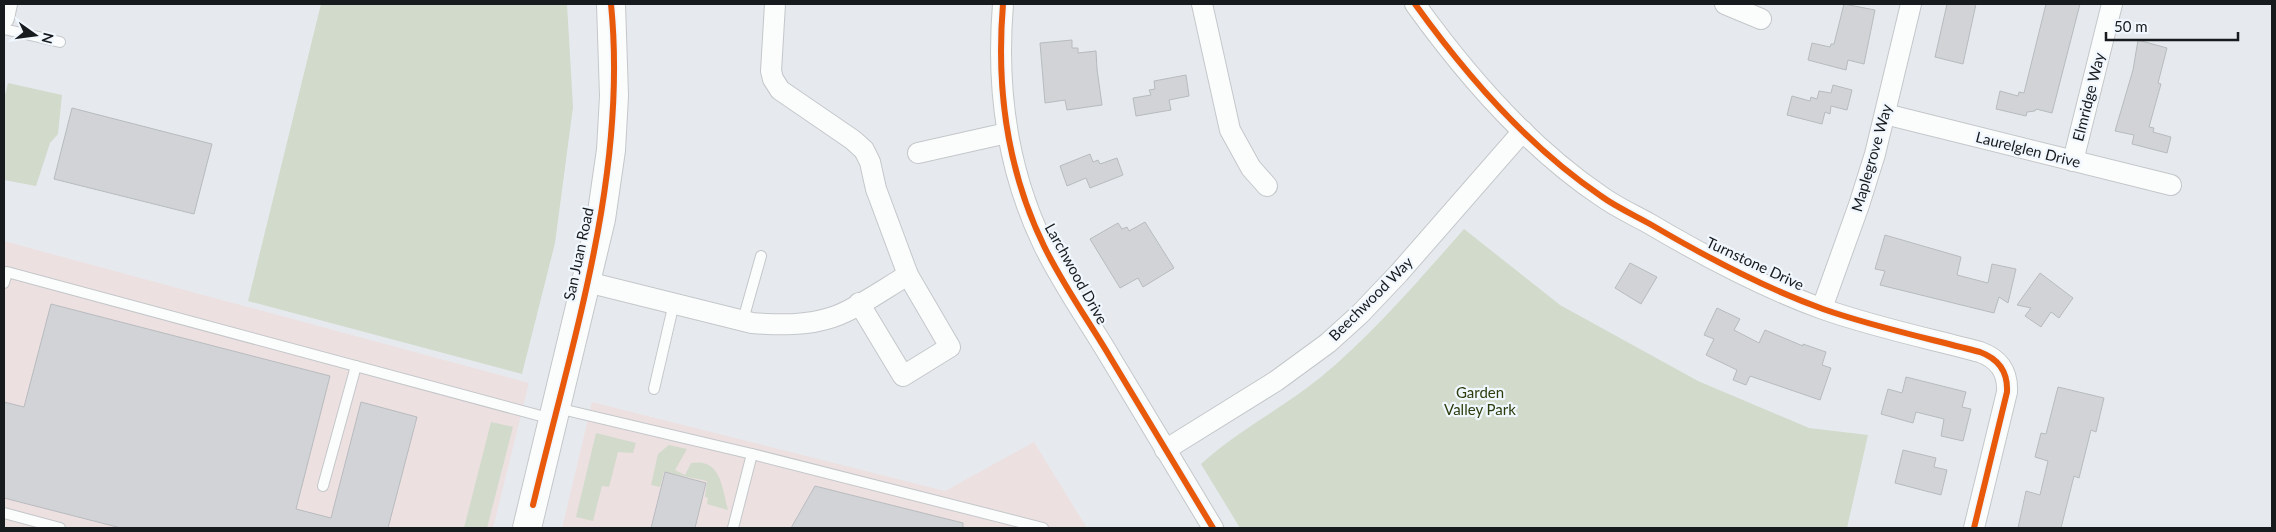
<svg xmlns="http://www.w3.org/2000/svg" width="2276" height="532" viewBox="0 0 2276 532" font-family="Lato,sans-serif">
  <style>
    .commercial { fill: #ede0e1 }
    .green { fill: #d1dacb }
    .building { fill: #d1d3d7; stroke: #b8bbbe }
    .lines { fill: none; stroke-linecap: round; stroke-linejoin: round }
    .service-casing { stroke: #c4c7ca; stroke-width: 12 }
    .minor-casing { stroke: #c4c7ca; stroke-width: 22 }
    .secondary-casing { stroke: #c4c7ca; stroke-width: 30 }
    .service { stroke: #fbfcfc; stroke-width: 10 }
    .minor { stroke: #fbfcfc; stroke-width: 20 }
    .secondary { stroke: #fbfcfc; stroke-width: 28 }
    .cycleway-casing { stroke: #f1f7fe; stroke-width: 9 }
    .cycleway { stroke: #e8590c; stroke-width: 6 }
    .labels { text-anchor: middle; stroke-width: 4.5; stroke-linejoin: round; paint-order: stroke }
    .street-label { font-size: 15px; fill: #181b1d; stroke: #f1f7fe }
    .park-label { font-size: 15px; fill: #2c3e0e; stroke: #f1f7fe }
  </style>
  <rect width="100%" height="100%" fill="#e6eaee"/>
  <g class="commercial">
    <path d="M4,241L529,383L493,528H4Z"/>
    <path d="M592,402L945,491L1034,442L1087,528H562Z"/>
  </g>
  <g class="green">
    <path d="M321,4H567L573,107L555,243L522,374L248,301Z"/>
    <path d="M8,83L62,95L58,134L50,143L36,186L4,180V99Z"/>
    <path d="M1464,229L1560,305L1698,381L1809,428L1868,435L1847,528H1240L1201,464C1238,430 1283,408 1321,377C1374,333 1419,280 1464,229Z"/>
    <path d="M491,422L513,427L487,528H464Z"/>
    <path d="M596,433L636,443L633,453L618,452L609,487L602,486L593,521L576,517Z"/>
    <path d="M669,445L687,449L675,470L685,475L691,463C721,458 722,487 728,510L707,504L708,498L705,497L707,481L664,472L660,487L651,485L658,454Z"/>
  </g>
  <g class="building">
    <path d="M1844,4L1875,10L1864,64L1848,60L1846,70L1808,60L1812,43L1830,47L1831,44H1834Z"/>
    <path d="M1947,4H1976L1963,64L1935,57Z"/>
    <path d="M2046,4H2080L2052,113L2036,109L2035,111L2027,112L2026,116L1996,109L2000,91L2018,96L2019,92L2024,93Z"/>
    <path d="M1072,40V48H1078V53L1096,51L1097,69L1102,105L1067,110L1065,100L1045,103L1040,43Z"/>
    <path d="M2138,40L2167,48L2158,83L2161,84L2149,127L2154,128L2153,132L2171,137L2167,153L2132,144L2134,135L2115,131L2133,70Z"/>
    <path d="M1186,75L1189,96L1169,100L1171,110L1136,116L1133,98L1151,95L1149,90L1155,89L1154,81Z"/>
    <path d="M1833,85L1852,90L1847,110L1831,106L1830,114L1825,112L1822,124L1787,115L1792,96L1810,101L1811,97L1817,99L1819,91L1831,93Z"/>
    <path d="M72,108L212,144L194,214L54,179Z"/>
    <path d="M1090,154L1093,162L1098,160L1100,164L1117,158L1123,175L1090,188L1086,178L1067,186L1060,166Z"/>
    <path d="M1145,222L1174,268L1143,287L1138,278L1120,288L1090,239L1118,223L1122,229L1127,227L1129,231Z"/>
    <path d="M1885,235L1961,257L1957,275L1988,283L1992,264L2016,269L2008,303L1999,297L1994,313L1880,285L1885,271L1875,269Z"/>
    <path d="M1630,263L1657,277L1641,304L1615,288Z"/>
    <path d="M2040,273L2073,298L2059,318L2051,312L2041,327L2025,316L2031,308L2017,305Z"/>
    <path d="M51,304L330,376L296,509L331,518L361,402L417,417L388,528H121L4,498V402L24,407Z"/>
    <path d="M1717,308L1740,319L1734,330L1759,343L1765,330L1803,346V344L1826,352L1822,365L1831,368L1820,400L1750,376L1746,385L1733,380L1737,370L1706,355L1714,339L1704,335Z"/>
    <path d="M1906,377L1966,392L1962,407L1971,409L1963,441L1941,436L1944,419L1916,412L1913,423L1881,414L1888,389L1902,393Z"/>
    <path d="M2058,387L2104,398L2096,432L2091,430L2079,478L2074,476L2061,528H2018L2026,491L2040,495L2048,461L2035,457L2041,433L2046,434Z"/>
    <path d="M1903,450L1936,458L1934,467L1947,470L1941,495L1895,483Z"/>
    <path d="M665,472L706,483L695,528H651Z"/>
    <path d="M815,486L963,523V528H791Z"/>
  </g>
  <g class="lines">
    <g class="service-casing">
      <g id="service">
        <path d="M4,29L60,42"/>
        <path d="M4,283L7,272L552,419"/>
        <path d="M743,320L761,256"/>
        <path d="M654,389L674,303"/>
        <path d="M557,408L752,454L1043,528"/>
        <path d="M323,486L356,366"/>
        <path d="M4,513L60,528"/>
        <path d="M733,528L752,454"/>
      </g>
    </g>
    <g class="minor-casing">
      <g id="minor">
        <path d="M775,4L771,71L773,79L780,90L853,140L864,150L870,162L876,189L908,275L950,347L903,376L859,303"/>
        <path d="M1003,4C996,88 1007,170 1044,246C1063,285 1088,320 1110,357C1144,414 1179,471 1213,528"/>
        <path d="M1202,4L1230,130L1251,168L1267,186"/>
        <path d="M1415,4C1466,75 1527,146 1601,196C1616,207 1634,215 1650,224C1706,257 1762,287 1823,309C1874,327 1927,338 1980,352C1999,359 2008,372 2007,392L1974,528"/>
        <path d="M1725,4L1761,19"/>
        <path d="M4,18L7,4"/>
        <path d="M1885,114L2171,185"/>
        <path d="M918,153L1007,133"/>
        <path d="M2073,161L2112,4"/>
        <path d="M587,282L752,323C779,325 807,326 833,317C855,310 887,287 908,275"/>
        <path d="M1822,308L1859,205L1875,154L1911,4"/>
        <path d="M1165,450L1276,381L1328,343L1360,314L1399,273L1523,131"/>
      </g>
    </g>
    <g class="secondary-casing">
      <path id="secondary" d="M527,528L601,219L611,150L614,96L611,4"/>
    </g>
    <use href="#service" class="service"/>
    <use href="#minor" class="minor"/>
    <use href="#secondary" class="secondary"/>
    <g class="cycleway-casing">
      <g id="cycleway">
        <path d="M1003,4C996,88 1007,170 1044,246C1063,285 1088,320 1110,357C1144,414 1179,471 1213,528"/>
        <path d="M1415,4C1466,75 1527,146 1601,196C1616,207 1634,215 1650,224C1706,257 1762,287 1823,309C1874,327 1927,338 1980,352C1999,359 2008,372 2007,392L1974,528"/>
        <path d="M533,505C572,341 628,174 611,4"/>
      </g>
    </g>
    <use href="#cycleway" class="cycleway"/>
  </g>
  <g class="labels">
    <g class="street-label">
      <text transform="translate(2089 97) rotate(-76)" y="5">Elmridge Way</text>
      <text transform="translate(2028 150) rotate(14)" y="5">Laurelglen Drive</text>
      <text transform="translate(1872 158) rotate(-74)" y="5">Maplegrove Way</text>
      <text transform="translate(579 254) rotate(-78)" y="5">San Juan Road</text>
      <text transform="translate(1755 264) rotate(25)" y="5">Turnstone Drive</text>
      <text transform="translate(1076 274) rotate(61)" y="5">Larchwood Drive</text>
      <text transform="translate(1371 299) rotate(-45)" y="5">Beechwood Way</text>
    </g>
    <g class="park-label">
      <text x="1480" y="398">Garden<tspan x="1480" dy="17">Valley Park</tspan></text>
    </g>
  </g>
  <rect width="2276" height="532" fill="none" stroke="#181b1d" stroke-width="10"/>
  <g transform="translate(35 35) rotate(104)" stroke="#f1f7fe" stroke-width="4" paint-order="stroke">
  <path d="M0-4L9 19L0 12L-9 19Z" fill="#181b1d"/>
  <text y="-8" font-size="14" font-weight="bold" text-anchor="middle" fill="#181b1d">N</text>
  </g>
  <path d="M2106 32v8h132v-8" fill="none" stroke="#181b1d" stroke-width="2.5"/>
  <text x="2114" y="32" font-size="15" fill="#181b1d" stroke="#f1f7fe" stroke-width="4" paint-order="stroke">50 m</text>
</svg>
